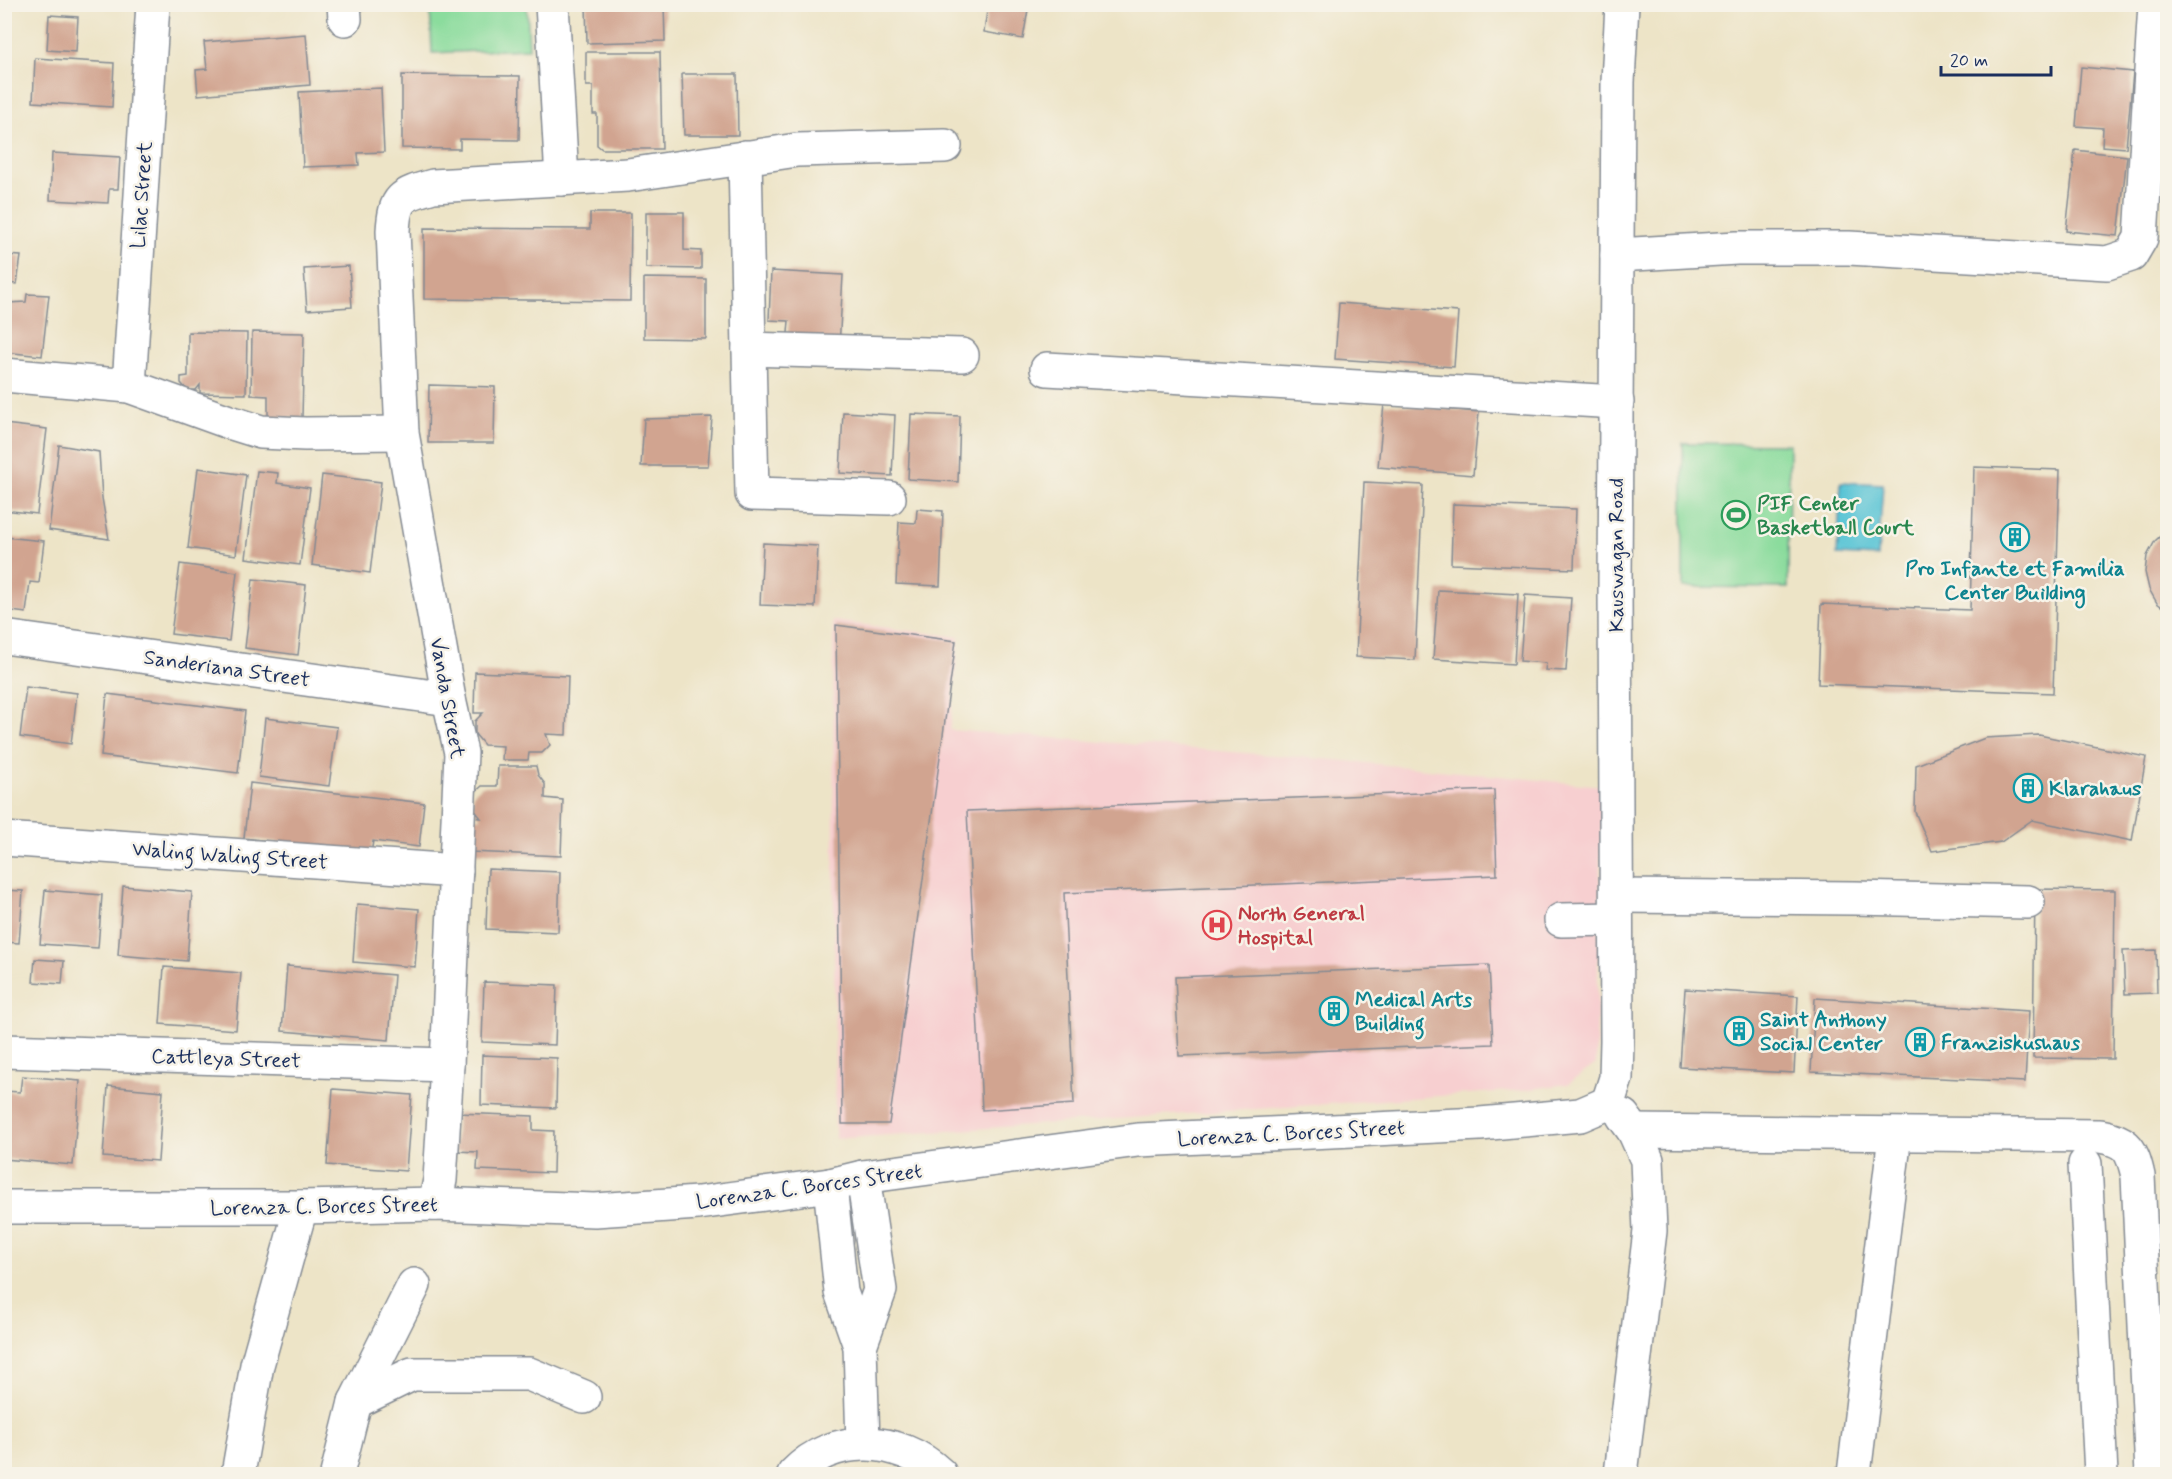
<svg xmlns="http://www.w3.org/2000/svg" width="2172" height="1479" viewBox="0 0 2172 1479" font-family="Mynerve,sans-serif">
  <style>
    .built { fill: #f7cfd0 }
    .green { fill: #8bdc9d; stroke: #53867e; stroke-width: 1.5 }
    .water { fill: #59c4d5; stroke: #3a7a9a; stroke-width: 1.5 }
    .building { fill: #d1a490 }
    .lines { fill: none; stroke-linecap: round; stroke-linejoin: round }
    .minor-casing { stroke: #848a92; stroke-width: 36 }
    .minor { stroke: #fff; stroke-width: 33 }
    .labels { text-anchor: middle; stroke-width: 5; stroke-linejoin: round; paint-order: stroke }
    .street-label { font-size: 21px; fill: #1b2f5e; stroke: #f7f3e8 }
    .leisure-label { font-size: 21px; font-weight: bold; fill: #27864d; stroke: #f7f3e8; text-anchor: start }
    .culture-label { font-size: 21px; font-weight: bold; fill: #0d838f; stroke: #f7f3e8; text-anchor: start }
    .health-label { font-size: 21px; font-weight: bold; fill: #be3a42; stroke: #f7f3e8; text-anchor: start }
  </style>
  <rect width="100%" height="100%" fill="#f7f3e8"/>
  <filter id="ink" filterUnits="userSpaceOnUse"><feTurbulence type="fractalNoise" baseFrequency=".0167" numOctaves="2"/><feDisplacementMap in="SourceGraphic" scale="12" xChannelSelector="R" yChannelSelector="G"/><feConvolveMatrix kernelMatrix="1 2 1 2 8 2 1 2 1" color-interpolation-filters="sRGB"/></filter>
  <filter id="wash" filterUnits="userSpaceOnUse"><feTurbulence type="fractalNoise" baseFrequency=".008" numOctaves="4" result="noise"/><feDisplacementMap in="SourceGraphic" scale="24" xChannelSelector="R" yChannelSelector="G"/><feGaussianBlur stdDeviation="1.35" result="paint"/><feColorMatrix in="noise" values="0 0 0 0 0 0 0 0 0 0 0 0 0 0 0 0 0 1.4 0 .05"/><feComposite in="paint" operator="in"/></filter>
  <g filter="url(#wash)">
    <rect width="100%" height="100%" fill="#ede4c7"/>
    <path class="built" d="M833,621L959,637L950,730L1335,760L1602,786L1596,1064L1568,1084L1524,1090L835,1139Z"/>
    <g class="green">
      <path d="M430,5H527L529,49L432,53Z"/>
      <path d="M1683,443L1789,444L1788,588L1683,587Z"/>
    </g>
    <path class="water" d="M1841,482L1883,484L1878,557L1837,555Z"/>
    <g id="blocks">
      <g class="building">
        <path d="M586,4H664L665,41L587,43Z"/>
        <path d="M988,4H1029L1023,39L984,32Z"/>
        <path d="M49,15L78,17L76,52L47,50Z"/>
        <path d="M306,34L310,85L198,95L196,70L207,69L204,42Z"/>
        <path d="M586,52H660L662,149H602L597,145V114H593V86H586Z"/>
        <path d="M35,58L114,63L112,107L33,102Z"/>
        <path d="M2081,67L2133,72L2126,148L2102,146L2103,128L2076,126Z"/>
        <path d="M682,74H737L738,135H684Z"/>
        <path d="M402,75L520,76L519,140L460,139V149L402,148Z"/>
        <path d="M381,88L384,152L358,153L359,165L303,167L299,92Z"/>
        <path d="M2075,150L2127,156L2118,236L2066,231Z"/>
        <path d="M52,153L120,157L118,189H109L108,203L50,200Z"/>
        <path d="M646,212H684V250L701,251V269L646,268Z"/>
        <path d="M590,213H631L630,301L424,299V228L590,229Z"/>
        <path d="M4,255L21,256L17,284L4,283Z"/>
        <path d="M349,266L352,307L307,310L304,269Z"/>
        <path d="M771,271L843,275L839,348L787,345L789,321L769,320Z"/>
        <path d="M644,278L706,279V339L644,338Z"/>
        <path d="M27,294L49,295L42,356L4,352L7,303L26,302Z"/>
        <path d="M1339,303L1458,312L1454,367L1335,359Z"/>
        <path d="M188,332L247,333L246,394L200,393V385L196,390H187L181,383V377L188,376Z"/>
        <path d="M252,332L304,333L302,418H268V396L251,395Z"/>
        <path d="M429,385L495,387L494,443H428Z"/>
        <path d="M1384,404L1479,412L1473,475L1378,467Z"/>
        <path d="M843,412L895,415L892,476L840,473Z"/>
        <path d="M911,414L960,416L958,482L908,479Z"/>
        <path d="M712,417L708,466H641L644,419Z"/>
        <path d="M4,424L47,429L37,514L4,510Z"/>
        <path d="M59,445L99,452L102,498L109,539L49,530Z"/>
        <path d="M1974,467L2060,470L2053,693L1818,684L1821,604L1970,610Z"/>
        <path d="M198,468L246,475L236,555L188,548Z"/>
        <path d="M257,471L278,473L277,483L310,488L300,565L246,558Z"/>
        <path d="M322,475L381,482L370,573L312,565Z"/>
        <path d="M1364,482L1423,485L1415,660L1356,657Z"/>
        <path d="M1453,504L1576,509L1574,569L1451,564Z"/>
        <path d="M917,509L943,511L940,586L896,584L899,522L916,523Z"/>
        <path d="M2168,529V611L2157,603L2149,589L2145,572L2147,556L2155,541Z"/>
        <path d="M4,537L44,541L39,583L30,582L26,613L4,610Z"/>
        <path d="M763,543L818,546L815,607L760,605Z"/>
        <path d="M180,564L237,572L229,641L171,634Z"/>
        <path d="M253,579L306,585L298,655L245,648Z"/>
        <path d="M1438,590L1518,594L1514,664L1433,659Z"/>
        <path d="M1525,595L1571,598L1566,671L1545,670L1546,663L1520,661Z"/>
        <path d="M836,625L956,641L889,1124H842Z"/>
        <path d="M475,672L568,676L566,735L546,734L550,745L542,753H529L528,760H502L503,746L484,745L475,734V721L483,713H474Z"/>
        <path d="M26,687L77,693L71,744L20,737Z"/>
        <path d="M107,694L245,711L238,773L101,756Z"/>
        <path d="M265,718L337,727L329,786L259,777Z"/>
        <path d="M2039,735L2146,757L2132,841L2032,820L2001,842L1932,851L1915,812L1916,765L1985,738Z"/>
        <path d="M498,766H536L538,775L545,784V798L563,800L561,856L470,852L471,817L481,818L473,808V794L482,786H497Z"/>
        <path d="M250,783L424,803L419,847L373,841L371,854L244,838Z"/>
        <path d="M1494,790L1497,875L1064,893L1074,1104L982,1110L967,811Z"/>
        <path d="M488,869L560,872L558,932L486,929Z"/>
        <path d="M123,886L192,892L187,961L118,955Z"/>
        <path d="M2035,889L2115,890L2113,1059L2033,1058Z"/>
        <path d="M4,890L23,891L19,943L4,942Z"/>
        <path d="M45,890L102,895L98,948L40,944Z"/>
        <path d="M357,904L419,909L415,967L353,962Z"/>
        <path d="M2156,950L2157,993L2125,994L2123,951Z"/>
        <path d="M35,959L64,961L62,984L33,982Z"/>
        <path d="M1489,965L1493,1044L1179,1056L1175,977Z"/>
        <path d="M287,966L394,975L389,1040L282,1031Z"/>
        <path d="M164,967L241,973L236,1030L160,1024Z"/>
        <path d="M484,982L557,985L555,1045L482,1042Z"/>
        <path d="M1685,989L1798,996L1794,1073L1680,1067Z"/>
        <path d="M1815,998L2029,1011L2025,1082L1811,1072Z"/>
        <path d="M482,1055L557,1058L556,1108L481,1105Z"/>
        <path d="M22,1076L80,1081L73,1165L4,1159V1091L20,1092Z"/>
        <path d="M108,1086L163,1091L158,1161L103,1157Z"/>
        <path d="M333,1089L412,1095L406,1171L327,1165Z"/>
        <path d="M457,1113L533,1116V1130L554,1131L553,1173L477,1170L478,1152L455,1151Z"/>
      </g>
    </g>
  </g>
  <g filter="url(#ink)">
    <use href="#blocks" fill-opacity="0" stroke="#848a92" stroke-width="1.5"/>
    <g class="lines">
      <g class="minor-casing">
        <g id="minor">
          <path d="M344,4L345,19"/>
          <path d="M552,4L562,179"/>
          <path d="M745,157L752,494L889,498"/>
          <path d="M1617,255L1737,248H1849L2107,263L2131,255L2141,238L2155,4"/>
          <path d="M749,349L962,355"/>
          <path d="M1047,369L1617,402"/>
          <path d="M4,375L129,386L229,422L261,432L305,434L402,433"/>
          <path d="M129,386L153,4"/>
          <path d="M4,637L449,699"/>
          <path d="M4,839L456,871"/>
          <path d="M1618,896L1855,898L2028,902"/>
          <path d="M1561,920L1616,919"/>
          <path d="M4,1051L447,1065"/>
          <path d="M1608,1103L1616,1078L1617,1041L1615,586L1618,82L1622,4"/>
          <path d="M1634,1131L2100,1136C2128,1141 2132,1150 2138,1176L2152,1474"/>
          <path d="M2085,1164L2101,1474"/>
          <path d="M830,1185L841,1292L860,1346L863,1443"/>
          <path d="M435,1204L440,1180L447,1065L461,753L449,699L402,433L393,231C395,197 401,195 433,186L628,175L797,150L945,146"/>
          <path d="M4,1207H301L435,1204L595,1210L698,1203L830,1185L863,1177L1138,1140L1480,1124L1580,1115L1608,1103"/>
          <path d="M860,1346L880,1290L863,1177"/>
          <path d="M355,1402L412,1374H529L584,1397"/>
          <path d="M238,1474L257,1365L301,1207"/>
          <path d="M337,1474L355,1402L414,1285"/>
          <path d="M794,1474C834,1432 900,1436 940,1474"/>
          <path d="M1621,1474L1650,1231L1647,1160L1634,1131L1623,1116"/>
          <path d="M1854,1474L1893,1152"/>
        </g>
      </g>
      <use href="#minor" class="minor"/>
    </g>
  </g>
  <defs>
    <g id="stadium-ring" transform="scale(1.5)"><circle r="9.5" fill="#f7f3e8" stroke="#2e9e5b" stroke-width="1.5"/><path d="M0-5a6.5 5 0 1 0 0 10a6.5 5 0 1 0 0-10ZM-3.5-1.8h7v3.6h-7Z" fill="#2e9e5b"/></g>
    <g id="building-ring" transform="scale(1.5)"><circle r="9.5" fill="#f7f3e8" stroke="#0f9aa8" stroke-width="1.5"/><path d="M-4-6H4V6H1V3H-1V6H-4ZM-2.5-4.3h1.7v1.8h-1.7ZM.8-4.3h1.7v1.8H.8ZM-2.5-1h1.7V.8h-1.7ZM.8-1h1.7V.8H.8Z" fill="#0f9aa8"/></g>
    <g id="hospital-ring" transform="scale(1.5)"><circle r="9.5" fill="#f7f3e8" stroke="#e0444e" stroke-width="1.5"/><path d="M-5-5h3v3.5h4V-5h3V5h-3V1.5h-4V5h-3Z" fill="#e0444e"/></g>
  </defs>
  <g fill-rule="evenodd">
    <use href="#stadium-ring" x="1736" y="515"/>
    <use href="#building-ring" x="2015" y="537"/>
    <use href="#building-ring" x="2028" y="788"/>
    <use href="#hospital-ring" x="1217" y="925"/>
    <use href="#building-ring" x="1334" y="1011"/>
    <use href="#building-ring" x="1739" y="1031"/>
    <use href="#building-ring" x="1920" y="1042"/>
  </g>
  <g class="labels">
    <g class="street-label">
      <text transform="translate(141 195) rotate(-86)" y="7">Lilac Street</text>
      <text transform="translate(1616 555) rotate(-90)" y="7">Kauswagan Road</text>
      <text transform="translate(227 668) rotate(8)" y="7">Sanderiana Street</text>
      <text transform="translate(448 698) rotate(80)" y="7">Vanda Street</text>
      <text transform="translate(230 855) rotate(4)" y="7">Waling Waling Street</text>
      <text transform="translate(226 1058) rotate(2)" y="7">Cattleya Street</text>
      <text transform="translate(1291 1133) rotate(-3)" y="7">Lorenza C. Borces Street</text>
      <text transform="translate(809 1186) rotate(-8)" y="7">Lorenza C. Borces Street</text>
      <text transform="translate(324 1206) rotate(-1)" y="7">Lorenza C. Borces Street</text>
    </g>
    <g class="leisure-label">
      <text x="1757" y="510">PIF Center<tspan x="1757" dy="24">Basketball Court</tspan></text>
    </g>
    <g class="culture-label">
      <text x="2015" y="575" text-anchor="middle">Pro Infante et Familia<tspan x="2015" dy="24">Center Building</tspan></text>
      <text x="2049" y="795">Klarahaus</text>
      <text x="1355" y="1006">Medical Arts<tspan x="1355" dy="24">Building</tspan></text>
      <text x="1760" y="1026">Saint Anthony<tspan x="1760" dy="24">Social Center</tspan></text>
      <text x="1941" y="1049">Franziskushaus</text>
    </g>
    <g class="health-label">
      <text x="1238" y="920">North General<tspan x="1238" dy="24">Hospital</tspan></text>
    </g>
  </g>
  <rect width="2172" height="1479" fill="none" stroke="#f7f3e8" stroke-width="24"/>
  <path d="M1941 66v9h110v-9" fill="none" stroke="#1b2f5e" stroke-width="3"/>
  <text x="1950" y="66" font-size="18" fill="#1b2f5e" stroke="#f7f3e8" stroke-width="4.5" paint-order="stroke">20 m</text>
</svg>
